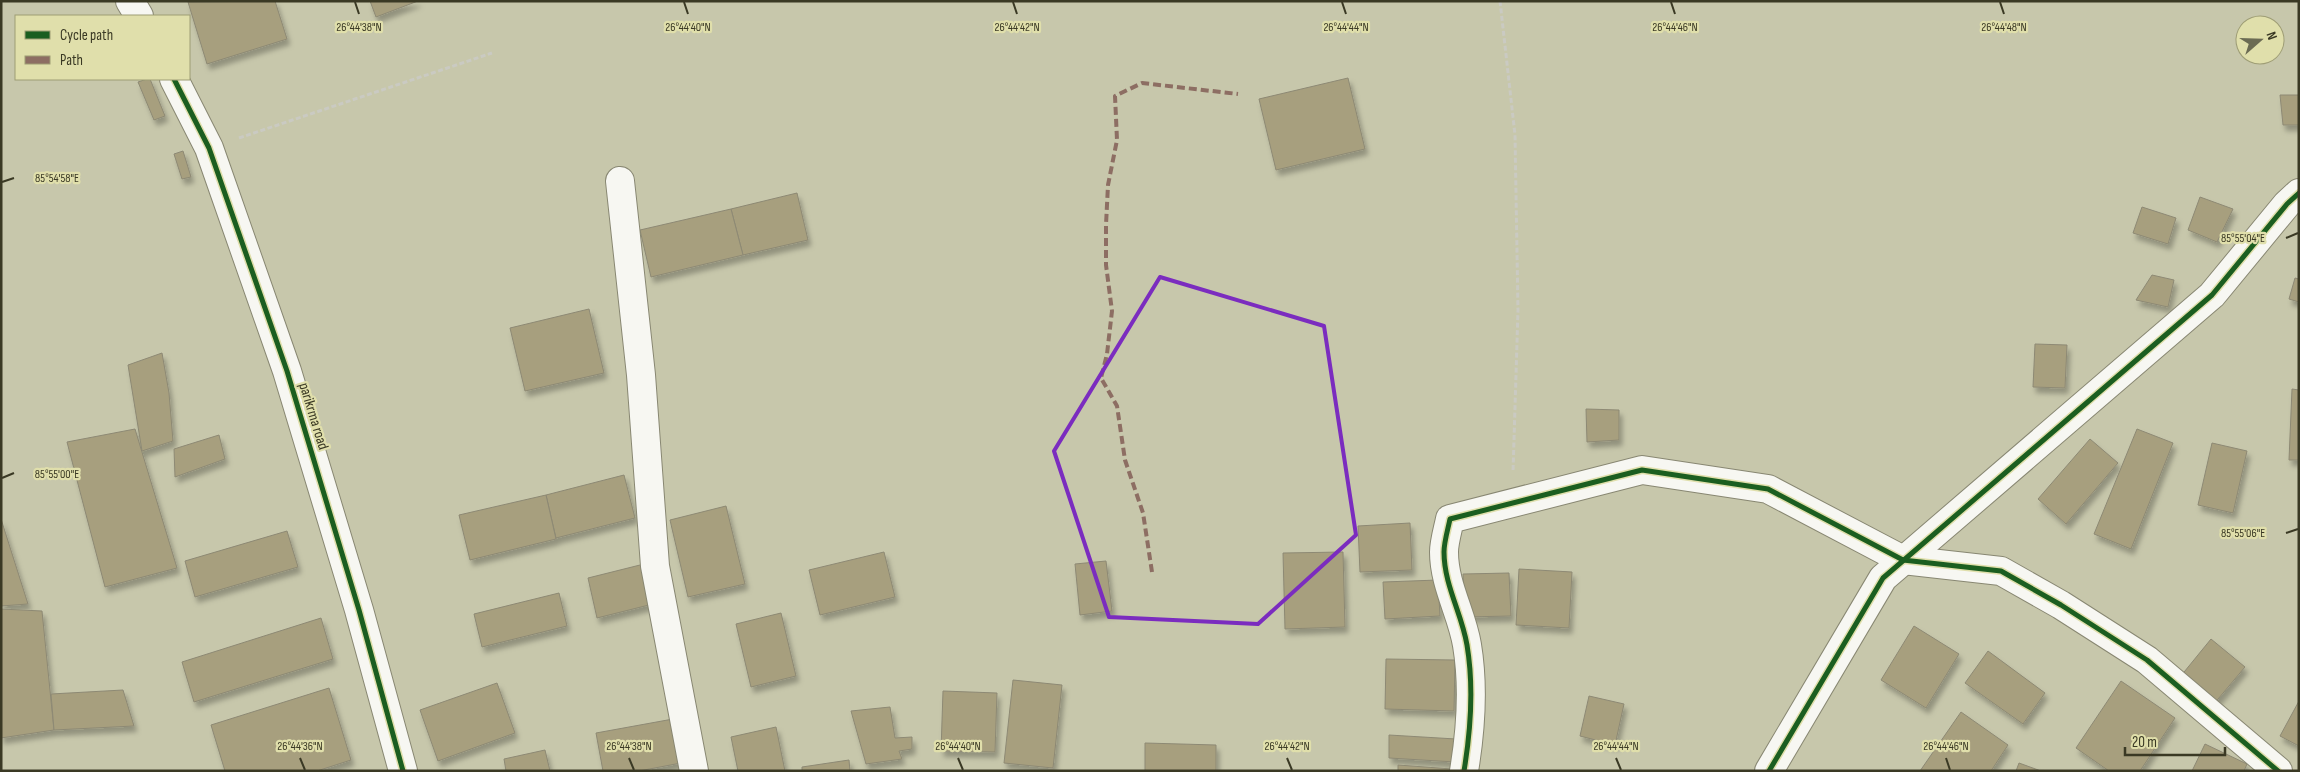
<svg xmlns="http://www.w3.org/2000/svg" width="2300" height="772" viewBox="0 0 2300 772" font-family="'Sofia Sans Condensed',sans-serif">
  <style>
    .building { fill: #a79f7e; stroke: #8d8974; filter: url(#shadow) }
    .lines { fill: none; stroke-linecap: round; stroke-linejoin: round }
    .street-casing { stroke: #888772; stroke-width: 30 }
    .secondary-casing { stroke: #888772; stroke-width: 30 }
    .path { stroke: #cacac2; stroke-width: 3; stroke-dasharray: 5 2.5; stroke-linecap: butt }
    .street { stroke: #f7f7f2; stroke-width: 28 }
    .secondary { stroke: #f7f7f2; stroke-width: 28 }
    .quiet { stroke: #8d6e63; stroke-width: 4; stroke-dasharray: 8 4; stroke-linecap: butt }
    .cycleway-casing { stroke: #e0dfab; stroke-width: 8 }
    .cycleway { stroke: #1b5e20; stroke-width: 5 }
    .marked { fill: none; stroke: #7b2cbf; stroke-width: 4; stroke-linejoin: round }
    .ticks { fill: none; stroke: #3a3924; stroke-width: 2 }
    .labels { text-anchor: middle; stroke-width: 4.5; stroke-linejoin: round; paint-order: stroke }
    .street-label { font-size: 15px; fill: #3a3924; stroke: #e0dfab }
    .ticks-label { font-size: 12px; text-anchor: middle; fill: #3a3924; stroke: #e0dfab; stroke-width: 4.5; stroke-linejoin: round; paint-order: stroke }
  </style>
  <defs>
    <filter id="shadow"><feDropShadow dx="3" dy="5.5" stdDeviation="2.5" flood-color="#0004"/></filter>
  </defs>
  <rect width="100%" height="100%" fill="#c7c7ab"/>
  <g class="building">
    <path d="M275,1L287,39L207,64L188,2Z"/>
    <path d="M370,1H418L376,17Z"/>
    <path d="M1348,78L1365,149L1276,170L1259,99Z"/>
    <path d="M147,79H150L165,116L154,120L138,82Z"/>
    <path d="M2280,95H2299V125H2283Z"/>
    <path d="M183,151L191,177L182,179L174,154Z"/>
    <path d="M797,193L808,240L743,255L731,209Z"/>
    <path d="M2200,197L2233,209L2217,242L2188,230Z"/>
    <path d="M2142,207L2176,218L2168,244L2133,233Z"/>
    <path d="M731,209L743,255L651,277L640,230Z"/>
    <path d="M2152,275L2174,280L2168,307L2136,300Z"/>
    <path d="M2295,278L2299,279V302L2289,299Z"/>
    <path d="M589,309L604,373L525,391L510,328Z"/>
    <path d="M2035,344L2067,345L2065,388L2033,387Z"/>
    <path d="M162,353L169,393L173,441L142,451L128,365Z"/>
    <path d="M2292,389L2299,390V460H2289Z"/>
    <path d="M1586,409L1619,410V440L1587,442Z"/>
    <path d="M135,429L177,568L105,587L67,442Z"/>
    <path d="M2137,429L2173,443L2131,549L2094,534Z"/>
    <path d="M219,435L225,459L175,477L174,449Z"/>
    <path d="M2090,439L2118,463L2066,524L2038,499Z"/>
    <path d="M2212,443L2247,451L2233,513L2198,505Z"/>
    <path d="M624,475L635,518L556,538L546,495Z"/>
    <path d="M546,495L556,539L470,560L459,515Z"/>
    <path d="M726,506L745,584L688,597L670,520Z"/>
    <path d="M1,519L28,604L1,606Z"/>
    <path d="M1410,523L1412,570L1360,572L1358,526Z"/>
    <path d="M287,531L298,567L195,597L185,561Z"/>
    <path d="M884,552L895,597L820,615L809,570Z"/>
    <path d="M1343,552L1345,627L1285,629L1283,553Z"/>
    <path d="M1106,561L1112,611L1080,615L1075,564Z"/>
    <path d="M648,563L657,603L597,618L588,578Z"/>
    <path d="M1519,569L1572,572L1569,628L1516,625Z"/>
    <path d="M1509,573L1511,616L1465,617L1463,574Z"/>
    <path d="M1438,580L1440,616L1385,619L1383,582Z"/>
    <path d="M559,593L567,626L482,647L474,614Z"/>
    <path d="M1,609L42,611L54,730L1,738Z"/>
    <path d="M781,613L796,676L751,687L736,624Z"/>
    <path d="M321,618L333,659L194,702L182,662Z"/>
    <path d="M1914,626L1959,654L1926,708L1881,680Z"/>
    <path d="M2211,639L2245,667L2213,705L2180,677Z"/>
    <path d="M1988,651L2045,693L2023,724L1965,683Z"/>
    <path d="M1386,659L1455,660L1454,711L1385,709Z"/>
    <path d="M1013,680L1062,685L1053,768L1004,763Z"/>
    <path d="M2121,681L2175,718L2140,771H2109L2076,748Z"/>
    <path d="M497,683L515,733L438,761L420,710Z"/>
    <path d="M329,688L351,760L317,771H225L211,725Z"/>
    <path d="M123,690L134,726L54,730L51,694Z"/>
    <path d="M943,691L997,693L995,752L941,751Z"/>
    <path d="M1589,696L1624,704L1615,745L1580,736Z"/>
    <path d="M2299,701V746L2280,736Z"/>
    <path d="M890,707L895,738L912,737V749L899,751L902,759L866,764L851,711Z"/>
    <path d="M1961,712L2008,745L1991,771H1920Z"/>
    <path d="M673,719L681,763L639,771H603L596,733Z"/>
    <path d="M776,727L785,771H738L731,737Z"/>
    <path d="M1389,735L1456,739L1455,762L1389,758Z"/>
    <path d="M1145,743L1216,745V771H1145Z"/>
    <path d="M2205,744L2247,764L2244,771H2192Z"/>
    <path d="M545,750L550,771H506L504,759Z"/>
    <path d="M849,760L850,771H802V767Z"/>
    <path d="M2019,763L2041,771H2016Z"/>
    <path d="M1398,765L1452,769V771H1398Z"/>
  </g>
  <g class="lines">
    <g class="street-casing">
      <g id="street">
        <path d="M620,181L641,375L655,566L694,771"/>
        <path d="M1464,771C1471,729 1474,687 1467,645C1462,614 1444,585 1444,552C1444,542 1448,529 1450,519L1642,470L1768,489L1903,560L2001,571L2061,605L2147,660L2278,771"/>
        <path d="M1769,771L1883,578L2212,295L2287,204L2299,193"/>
      </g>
    </g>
    <g class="secondary-casing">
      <g id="secondary">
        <path d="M130,1L139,16"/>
        <path d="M174,79L209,148L287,371L359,610L403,771"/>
      </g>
    </g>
    <g class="path">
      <path d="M1500,1L1515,135L1518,310L1513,472"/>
      <path d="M239,138L492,53"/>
    </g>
    <use href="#street" class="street"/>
    <use href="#secondary" class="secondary"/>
    <path class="quiet" d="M1152,572L1143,513L1125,460L1117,406L1101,378L1107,354L1112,311L1106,265V225L1108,185L1117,140L1115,96L1142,83L1238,94"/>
    <g class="cycleway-casing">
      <g id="cycleway">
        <path d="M174,79L209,148L287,371L359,610L403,771"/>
        <path d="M1464,771C1471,729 1474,687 1467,645C1462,614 1444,585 1444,552C1444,542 1448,529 1450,519L1642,470L1768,489L1903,560L2001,571L2061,605L2147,660L2278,771"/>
        <path d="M1769,771L1883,578L2212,295L2287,204L2299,193"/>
      </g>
    </g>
    <use href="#cycleway" class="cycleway"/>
  </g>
  <path class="marked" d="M1160,277L1324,326L1356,535L1258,624L1109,617L1054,451Z"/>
  <path class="ticks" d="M355,2L359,14M684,2L688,14M1013,2L1017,14M1342,2L1346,14M1671,2L1675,14M2000,2L2004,14M2,182L14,178M2286,238L2298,233M2,478L14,473M2286,533L2298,529M300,758L305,770M629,758L634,770M958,758L963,770M1287,758L1292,770M1616,758L1621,770M1946,758L1950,770"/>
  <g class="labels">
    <g class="street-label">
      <text transform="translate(314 416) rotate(73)" y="5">parikrma road</text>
    </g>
  </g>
  <g class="ticks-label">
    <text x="359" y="31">26°44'38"N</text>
    <text x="688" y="31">26°44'40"N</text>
    <text x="1017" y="31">26°44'42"N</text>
    <text x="1346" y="31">26°44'44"N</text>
    <text x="1675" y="31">26°44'46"N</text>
    <text x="2004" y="31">26°44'48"N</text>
    <text x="57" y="182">85°54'58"E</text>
    <text x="2243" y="242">85°55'04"E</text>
    <text x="57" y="478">85°55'00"E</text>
    <text x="2243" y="537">85°55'06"E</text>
    <text x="300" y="750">26°44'36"N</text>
    <text x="629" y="750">26°44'38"N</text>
    <text x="958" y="750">26°44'40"N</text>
    <text x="1287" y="750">26°44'42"N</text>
    <text x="1616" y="750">26°44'44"N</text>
    <text x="1946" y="750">26°44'46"N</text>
  </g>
  <rect width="2300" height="772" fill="none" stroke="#3a3924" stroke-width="5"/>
  <rect x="15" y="15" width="175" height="65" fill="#e0dfab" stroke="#9e9d75"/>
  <rect x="25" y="31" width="25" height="8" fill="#1b5e20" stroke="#9e9d75"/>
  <text x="60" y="40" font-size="15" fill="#3a3924">Cycle path</text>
  <rect x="25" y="56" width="25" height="8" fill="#8d6e63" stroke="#9e9d75"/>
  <text x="60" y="65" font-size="15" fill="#3a3924">Path</text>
  <g transform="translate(2260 40) rotate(70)"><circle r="24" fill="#e0dfab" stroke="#9e9d75"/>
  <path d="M0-4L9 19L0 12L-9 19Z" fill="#6b6b53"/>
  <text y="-8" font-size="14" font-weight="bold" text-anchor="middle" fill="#3a3924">N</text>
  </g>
  <path d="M2125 747v8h100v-8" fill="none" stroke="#3a3924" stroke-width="2.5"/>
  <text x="2132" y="747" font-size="15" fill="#3a3924" stroke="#e0dfab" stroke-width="4" paint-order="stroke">20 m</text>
</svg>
